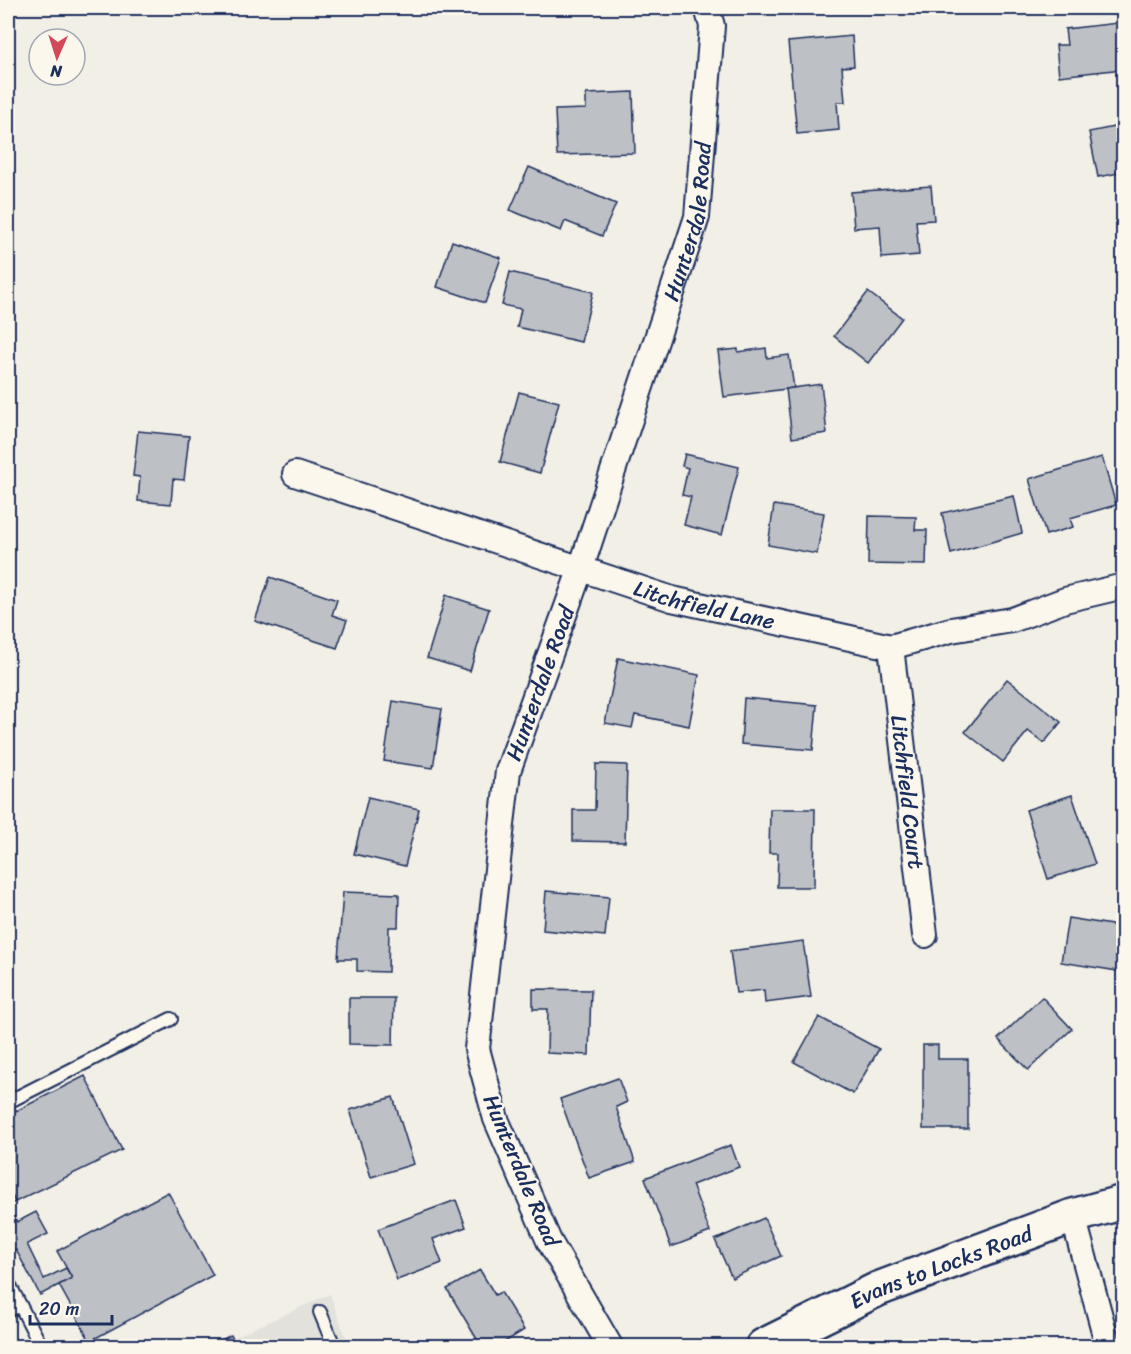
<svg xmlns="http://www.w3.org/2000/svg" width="1131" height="1354" viewBox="0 0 1131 1354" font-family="Sriracha,sans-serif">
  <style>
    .built { fill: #e2e1dc }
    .building { fill: #bdc0c4; stroke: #1b2f5e; stroke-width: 1.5 }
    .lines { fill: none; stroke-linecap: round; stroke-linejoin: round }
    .lane-casing { stroke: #1b2f5e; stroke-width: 16 }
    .street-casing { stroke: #1b2f5e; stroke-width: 28 }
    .secondary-casing { stroke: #1b2f5e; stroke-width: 38 }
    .lane { stroke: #fbf7ec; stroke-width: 12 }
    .street { stroke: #fbf7ec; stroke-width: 24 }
    .secondary { stroke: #fbf7ec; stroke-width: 33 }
    .labels { text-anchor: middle; stroke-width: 4.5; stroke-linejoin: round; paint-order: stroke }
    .street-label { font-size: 22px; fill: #1b2f5e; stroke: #fbf7ec }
  </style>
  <rect width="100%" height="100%" fill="#f2efe6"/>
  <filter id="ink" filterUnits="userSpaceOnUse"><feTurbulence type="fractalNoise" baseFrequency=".0167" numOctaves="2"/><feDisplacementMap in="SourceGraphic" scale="12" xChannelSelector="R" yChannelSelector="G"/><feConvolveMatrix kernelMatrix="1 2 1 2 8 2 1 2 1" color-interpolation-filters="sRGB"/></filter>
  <g filter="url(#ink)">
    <path class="built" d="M330,1294L349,1346H215Z"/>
    <g class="building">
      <path d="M788,8H835L836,10L788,14Z"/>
      <path d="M1118,23L1123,69L1059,76L1056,45H1067L1065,29Z"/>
      <path d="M852,36L854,66L842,67L845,102H837L839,130L797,134L788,42Z"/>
      <path d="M633,92L635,153L557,155L555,110L586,109V94Z"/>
      <path d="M8,96L15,119L8,121Z"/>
      <path d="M1124,125V172L1098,177L1089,132Z"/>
      <path d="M529,167L616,204L602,236L565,221L561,231L510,210Z"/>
      <path d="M931,186L934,220L916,221L919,255L882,258L880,226L854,228L851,192Z"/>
      <path d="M452,241L501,258L485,303L437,287Z"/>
      <path d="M510,272L593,292L581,342L517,327L521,309L502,305Z"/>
      <path d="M868,292L902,318L868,363L834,336Z"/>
      <path d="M766,348L767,358L789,355L794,388L724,397L718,351L738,349V352Z"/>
      <path d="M821,384L827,433L792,438L786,389Z"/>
      <path d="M519,392L559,402L540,473L500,462Z"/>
      <path d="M138,431L189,436L184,480L173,479L171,504L138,501L140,477L133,476Z"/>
      <path d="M685,454L739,467L722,535L684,525L691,497L682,495L688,468L682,466Z"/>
      <path d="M1102,457L1116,505L1070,518L1073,527L1046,535L1029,479Z"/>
      <path d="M1014,496L1022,533L951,554L942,513Z"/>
      <path d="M774,505L824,513L817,554L768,545Z"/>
      <path d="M869,516L916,517L915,530H927L926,565L868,564Z"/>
      <path d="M270,577L337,600L332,615L347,620L337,648L255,621Z"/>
      <path d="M446,595L489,609L470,671L427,658Z"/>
      <path d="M618,658L699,675L689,726L635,715L632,728L605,723Z"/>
      <path d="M1007,679L1061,722L1044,743L1028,731L1003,762L965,732Z"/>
      <path d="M744,698L817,705L813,750L741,744Z"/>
      <path d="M393,701L442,709L433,768L384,761Z"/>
      <path d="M596,764L627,765L625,842L573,841V810H595Z"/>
      <path d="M1072,795L1095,864L1048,879L1026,810Z"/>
      <path d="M368,797L419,809L405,866L354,854Z"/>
      <path d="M770,809H815L814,887H777L778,853H769Z"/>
      <path d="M546,891L609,897L605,936L543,930Z"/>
      <path d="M343,892L399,894L398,927H389L388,972L357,971V959H338Z"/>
      <path d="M1068,918L1124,927V972L1061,962Z"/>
      <path d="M803,941L811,997L765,1003L764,990L736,993L730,951Z"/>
      <path d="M533,989L591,990L589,1055L547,1053L548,1009H533Z"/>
      <path d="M1042,997L1072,1029L1028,1070L998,1039Z"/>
      <path d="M349,998H394L393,1045L349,1044Z"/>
      <path d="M819,1017L879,1049L853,1094L794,1062Z"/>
      <path d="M923,1045H938V1059H968V1129H923Z"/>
      <path d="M85,1076L122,1150L15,1202L8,1188V1115Z"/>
      <path d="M618,1078L627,1102L616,1107L635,1162L589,1178L560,1099Z"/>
      <path d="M393,1097L414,1164L371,1177L350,1110Z"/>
      <path d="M731,1145L739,1167L692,1185L710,1232L671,1247L645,1178Z"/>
      <path d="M8,1188L15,1202L8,1206L17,1222L36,1212L48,1234L27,1244L44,1279L66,1268L72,1278L40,1295L16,1250L8,1254Z"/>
      <path d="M168,1192L213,1275L90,1341L59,1285L72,1278L57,1251Z"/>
      <path d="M456,1200L466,1227L433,1239L442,1263L397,1280L378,1229Z"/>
      <path d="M764,1218L781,1256L732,1278L715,1240Z"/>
      <path d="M480,1270L495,1295L501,1292L524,1330L503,1343L505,1346H481L447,1289Z"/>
      <path d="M231,1335L237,1346H210Z"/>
    </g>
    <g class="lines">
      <g class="lane-casing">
        <g id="lane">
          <path d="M8,1102L171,1019"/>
          <path d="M8,1282L20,1305"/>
          <path d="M8,1311L20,1305L41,1346"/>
          <path d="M320,1312L334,1346"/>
        </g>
      </g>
      <g class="street-casing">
        <g id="street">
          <path id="s1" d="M295,474L672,599L891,647L951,630L1012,620L1065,600L1124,586"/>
          <path id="s2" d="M891,647L925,935"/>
          <path d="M1073,1216L1108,1346"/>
          <path id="s3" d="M610,1346L549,1241L496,1119L477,1049L508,771L581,568L697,217L712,26L707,8"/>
        </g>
      </g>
      <g class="secondary-casing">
        <g id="secondary">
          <path id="s4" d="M763,1346L878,1289L1073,1216L1124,1202"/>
        </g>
      </g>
      <use href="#lane" class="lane"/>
      <use href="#street" class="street"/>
      <use href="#secondary" class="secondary"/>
    </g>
  </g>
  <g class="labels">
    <g class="street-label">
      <text dy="8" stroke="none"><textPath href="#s3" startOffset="1186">Hunterdale Road</textPath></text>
      <text dy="8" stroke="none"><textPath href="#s1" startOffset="430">Litchfield Lane</textPath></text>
      <text dy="8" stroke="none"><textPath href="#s3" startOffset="700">Hunterdale Road</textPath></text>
      <text dy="8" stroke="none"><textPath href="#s2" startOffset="146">Litchfield Court</textPath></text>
      <text transform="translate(522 1170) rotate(67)" y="8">Hunterdale Road</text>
      <text dy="8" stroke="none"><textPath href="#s4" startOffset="195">Evans to Locks Road</textPath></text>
    </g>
  </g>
  <rect width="1131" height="1354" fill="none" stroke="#fbf7ec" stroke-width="30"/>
  <rect x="15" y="15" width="1101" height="1324" fill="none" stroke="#1b2f5e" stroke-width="2" filter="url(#ink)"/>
  <g transform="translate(57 57) rotate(183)"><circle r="28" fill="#fbf7ec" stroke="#a1a7b3" stroke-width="1.5"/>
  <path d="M0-4.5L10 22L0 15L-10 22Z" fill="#d1495b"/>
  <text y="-9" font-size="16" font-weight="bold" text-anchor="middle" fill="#1b2f5e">N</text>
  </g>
  <path d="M30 1315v9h82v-9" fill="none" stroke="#1b2f5e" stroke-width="3"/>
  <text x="39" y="1315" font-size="18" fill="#1b2f5e" stroke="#fbf7ec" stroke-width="4.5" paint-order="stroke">20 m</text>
</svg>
